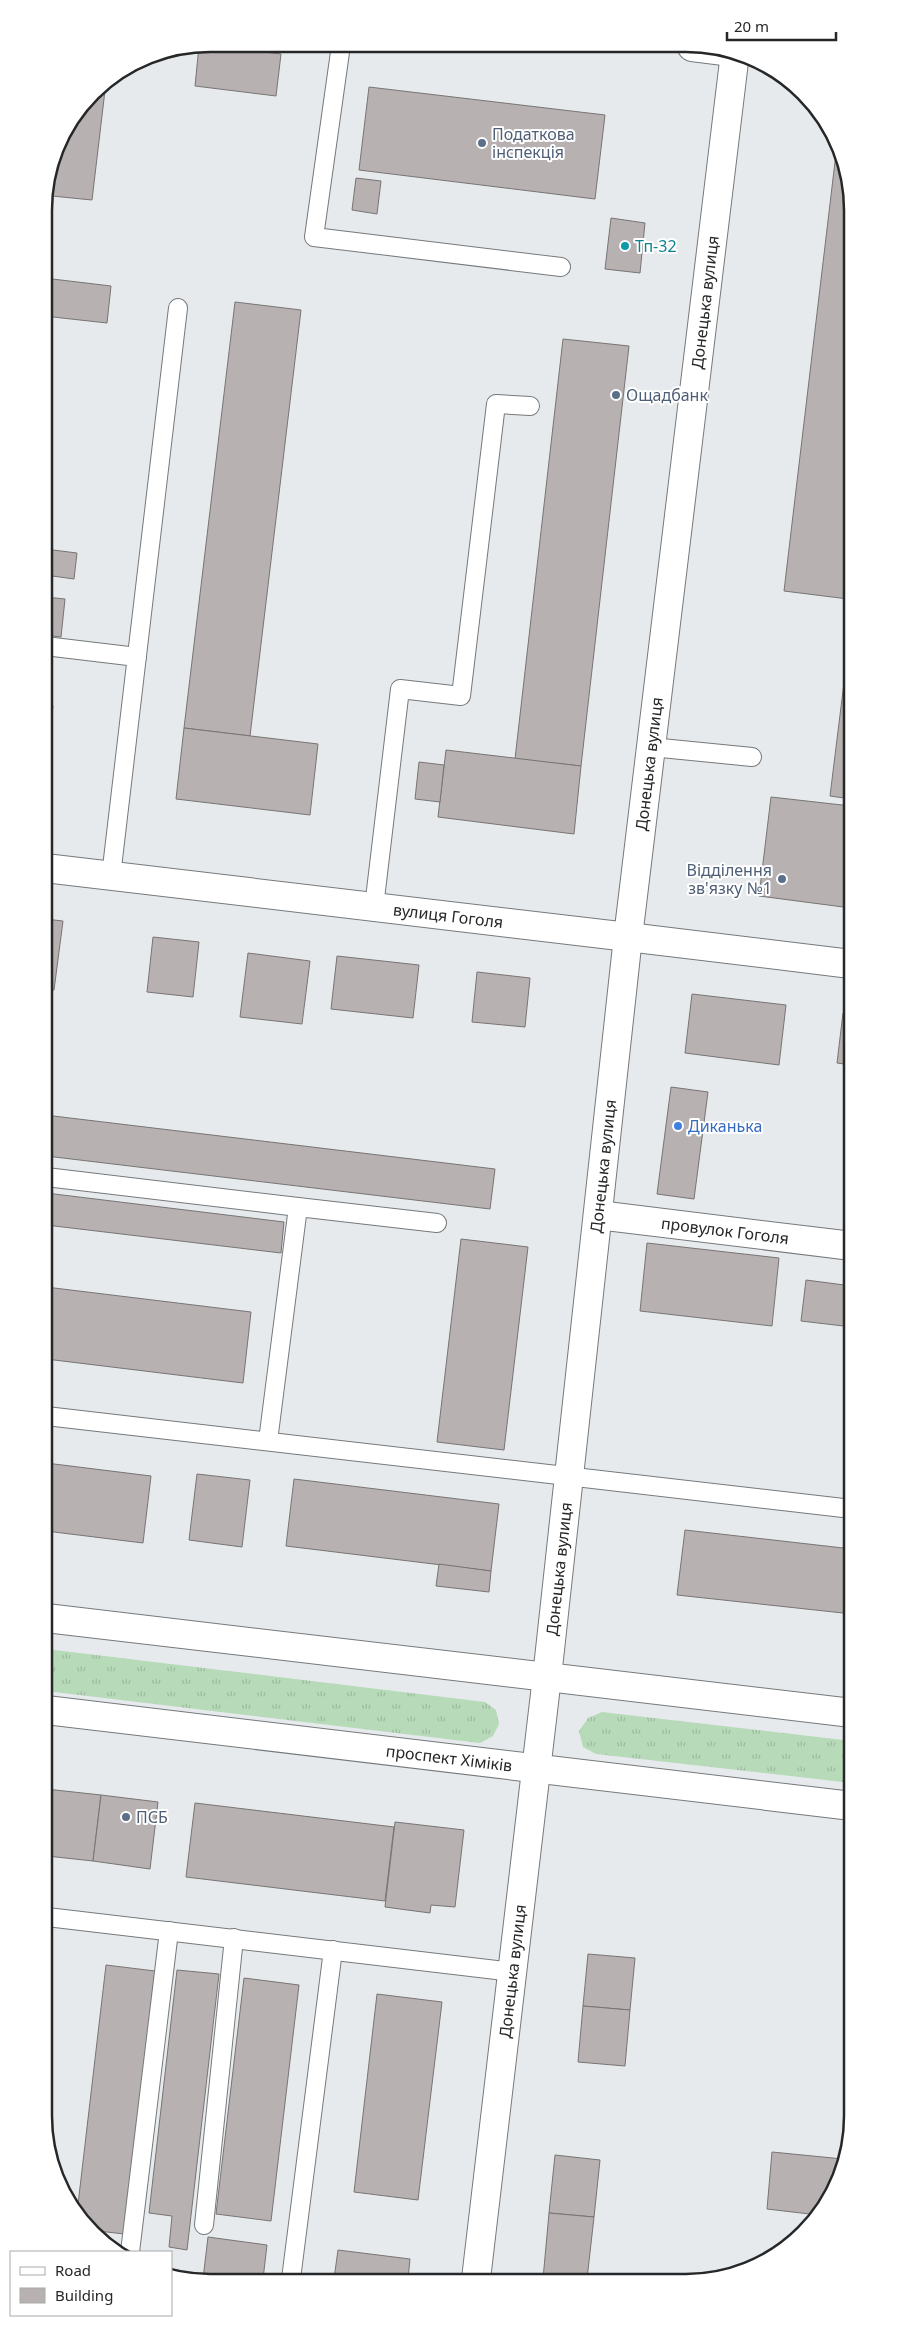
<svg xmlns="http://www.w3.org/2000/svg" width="897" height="2326" viewBox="0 0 897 2326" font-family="'Noto Sans',sans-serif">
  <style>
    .grass { fill: url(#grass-tufts) }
    .building { fill: #b7b2b1; stroke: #787473 }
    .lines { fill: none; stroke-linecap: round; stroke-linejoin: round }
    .lane-casing { stroke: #76797b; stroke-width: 20 }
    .street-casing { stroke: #76797b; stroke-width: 30 }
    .secondary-casing { stroke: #76797b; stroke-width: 30 }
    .lane { stroke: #fff; stroke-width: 18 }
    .street { stroke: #fff; stroke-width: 28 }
    .secondary { stroke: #fff; stroke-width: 28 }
    .service-dot { fill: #5c6f8a; stroke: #fff; stroke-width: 2 }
    .culture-dot { fill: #0f9aa8; stroke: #fff; stroke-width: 2 }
    .shop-dot { fill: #3f7fe0; stroke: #fff; stroke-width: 2 }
    .labels { text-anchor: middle; stroke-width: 4; stroke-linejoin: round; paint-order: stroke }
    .service-label { font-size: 16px; fill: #4e5e75; stroke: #fff; text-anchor: start }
    .culture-label { font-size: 16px; fill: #0d838f; stroke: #fff; text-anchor: start }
    .street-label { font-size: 16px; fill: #262728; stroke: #fff }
    .shop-label { font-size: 16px; fill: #366cbe; stroke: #fff; text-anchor: start }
    .rim { fill: none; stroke: #262728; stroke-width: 2.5 }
  </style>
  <defs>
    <pattern id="grass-tufts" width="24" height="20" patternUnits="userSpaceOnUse" patternTransform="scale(1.25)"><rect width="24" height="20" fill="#b7dab9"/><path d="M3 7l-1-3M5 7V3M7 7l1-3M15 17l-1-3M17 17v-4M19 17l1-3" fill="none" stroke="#9dbb9f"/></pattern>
  </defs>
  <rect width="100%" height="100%" fill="#e6eaed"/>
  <g class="grass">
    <path d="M46,1649L485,1702L496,1710L499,1724L493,1736L480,1743L46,1691Z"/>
    <path d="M602,1712L852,1741V1783L596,1754L583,1747L579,1731L588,1718Z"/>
  </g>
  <g class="building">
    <path d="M204,45L281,54L276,96L195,86L199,46Z"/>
    <path d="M106,82L92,200L52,196L54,179L50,178L61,137L100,85Z"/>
    <path d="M369,87L605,115L595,199L359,170Z"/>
    <path d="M837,145L850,178L851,573L848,599L784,591Z"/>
    <path d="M356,178L381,181L377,214L352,210Z"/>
    <path d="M611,218L645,223L640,273L605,269Z"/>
    <path d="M44,278L111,286L107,323L44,316Z"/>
    <path d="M235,302L301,310L250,736L184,728Z"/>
    <path d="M563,339L629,346L581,766L515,759Z"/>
    <path d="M45,549L77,553L74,579L45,575Z"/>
    <path d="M45,597L65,599L61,637L45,635Z"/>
    <path d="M851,626V799L830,796Z"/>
    <path d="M45,705L53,706L45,774Z"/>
    <path d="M184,728L318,744L310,815L176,799Z"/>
    <path d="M446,750L581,766L574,834L438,817Z"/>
    <path d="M419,762L444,765L440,802L415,799Z"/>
    <path d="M771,797L851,806V908L759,896Z"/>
    <path d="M45,919L63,921L54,990L45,989Z"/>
    <path d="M153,937L199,942L193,997L147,992Z"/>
    <path d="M248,953L310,961L302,1024L240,1017Z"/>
    <path d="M337,956L419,965L413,1018L331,1009Z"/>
    <path d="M477,972L530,978L525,1027L472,1022Z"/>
    <path d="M692,994L786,1005L779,1065L685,1053Z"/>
    <path d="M843,1013L851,1014V1065L837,1063Z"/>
    <path d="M671,1087L708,1092L694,1199L657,1194Z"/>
    <path d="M45,1115L495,1169L490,1209L46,1156Z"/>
    <path d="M46,1193L284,1222L281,1253L46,1225Z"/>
    <path d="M461,1239L528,1247L504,1450L437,1442Z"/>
    <path d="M647,1243L779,1258L772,1326L640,1311Z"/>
    <path d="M806,1280L852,1286V1327L801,1321Z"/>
    <path d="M46,1287L251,1312L243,1383L46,1359Z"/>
    <path d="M46,1463L151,1476L143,1543L46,1531Z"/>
    <path d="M197,1474L250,1480L242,1547L189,1540Z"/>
    <path d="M294,1479L499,1504L491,1571L286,1546Z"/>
    <path d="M685,1530L852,1549V1614L677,1595Z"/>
    <path d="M439,1564L491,1571L489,1592L436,1586Z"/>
    <path d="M46,1789L101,1795L93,1861L47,1856Z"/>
    <path d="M101,1795L158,1802L150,1869L93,1861Z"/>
    <path d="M195,1803L394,1827L385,1901L186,1877Z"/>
    <path d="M395,1822L464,1830L455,1907L431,1905L430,1913L385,1907Z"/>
    <path d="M588,1954L635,1958L630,2010L583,2006Z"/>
    <path d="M106,1965L155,1971L124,2234L90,2230L77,2213Z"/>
    <path d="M177,1970L219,1974L187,2250L169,2247L172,2216L149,2213Z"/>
    <path d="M244,1978L299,1985L271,2221L216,2214Z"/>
    <path d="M377,1994L442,2002L418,2200L354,2192Z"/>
    <path d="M583,2006L630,2010L625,2066L578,2062Z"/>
    <path d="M772,2152L843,2159L841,2179L818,2215L767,2209Z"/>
    <path d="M555,2155L600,2160L594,2217L549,2213Z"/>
    <path d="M549,2213L594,2217L587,2279H543Z"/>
    <path d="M208,2237L267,2245L263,2279H203Z"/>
    <path d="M338,2250L410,2259L408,2279H334Z"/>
  </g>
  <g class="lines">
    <g class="lane-casing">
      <g id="lane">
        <path d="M341,45L314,237L561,267"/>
        <path d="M45,646L137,657"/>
        <path d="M651,747L752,757"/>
        <path d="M111,876L178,308"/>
        <path d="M374,907L400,689L461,696L496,404L530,406"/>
        <path d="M46,1177L298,1207"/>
        <path d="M46,1416L852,1509"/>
        <path d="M268,1441L298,1207L437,1223"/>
        <path d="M47,1917L513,1972"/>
        <path d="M204,2225L234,1938"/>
        <path d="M130,2252L169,1931"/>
        <path d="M291,2279L333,1950"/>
      </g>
    </g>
    <g class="street-casing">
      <g id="street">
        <path d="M628,937L851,964"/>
        <path id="s1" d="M598,1215L852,1246"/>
      </g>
    </g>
    <g class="secondary-casing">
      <g id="secondary">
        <path d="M692,47L732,52"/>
        <path id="s2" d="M45,868L628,937"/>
        <path d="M46,1618L852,1713"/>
        <path id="s3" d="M46,1710L852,1806"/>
        <path id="s4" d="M476,2279L547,1677L628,937L735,53"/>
      </g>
    </g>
    <use href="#lane" class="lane"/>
    <use href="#street" class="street"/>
    <use href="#secondary" class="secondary"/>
  </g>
  <g class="service-dot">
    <circle cx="482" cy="143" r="5"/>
    <circle cx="616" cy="395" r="5"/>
    <circle cx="782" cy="879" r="5"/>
    <circle cx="126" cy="1817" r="5"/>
  </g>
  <circle class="culture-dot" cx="625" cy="246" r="5"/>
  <circle class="shop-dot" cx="678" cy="1126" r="5"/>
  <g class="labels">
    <g class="service-label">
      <text x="492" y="140">Податкова<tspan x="492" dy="18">інспекція</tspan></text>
      <text x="626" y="401">Ощадбанк</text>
      <text x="772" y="876" text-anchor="end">Відділення<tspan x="772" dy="18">зв'язку №1</tspan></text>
      <text x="136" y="1823">ПСБ</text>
    </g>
    <g class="culture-label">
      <text x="635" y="252">Тп-32</text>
    </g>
    <g class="street-label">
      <text dy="6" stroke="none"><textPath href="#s4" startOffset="1990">Донецька вулиця</textPath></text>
      <text dy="6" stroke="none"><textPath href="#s4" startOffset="1525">Донецька вулиця</textPath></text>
      <text dy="6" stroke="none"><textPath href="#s2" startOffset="406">вулиця Гоголя</textPath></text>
      <text dy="6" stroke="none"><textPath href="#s4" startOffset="1120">Донецька вулиця</textPath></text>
      <text dy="6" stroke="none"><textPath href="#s1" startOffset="128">провулок Гоголя</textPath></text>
      <text dy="6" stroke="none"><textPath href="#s4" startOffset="715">Донецька вулиця</textPath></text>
      <text dy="6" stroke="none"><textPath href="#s3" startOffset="406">проспект Хіміків</textPath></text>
      <text dy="6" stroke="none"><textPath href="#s4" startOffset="310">Донецька вулиця</textPath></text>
    </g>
    <g class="shop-label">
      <text x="688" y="1132">Диканька</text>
    </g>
  </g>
  <path d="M0 0H897V2326H0ZM210 52H686A158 158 0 0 1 844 210V2116A158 158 0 0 1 686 2274H210A158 158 0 0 1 52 2116V210A158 158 0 0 1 210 52Z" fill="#fff" fill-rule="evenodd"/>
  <path class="rim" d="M210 52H686A158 158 0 0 1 844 210V2116A158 158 0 0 1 686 2274H210A158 158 0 0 1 52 2116V210A158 158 0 0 1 210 52Z"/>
  <rect x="10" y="2251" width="162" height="65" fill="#ffffff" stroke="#a8a9a9"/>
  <rect x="20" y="2267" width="25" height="8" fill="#ffffff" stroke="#a8a9a9"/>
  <text x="55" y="2276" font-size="15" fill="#262728">Road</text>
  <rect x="20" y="2288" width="25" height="15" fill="#b7b2b1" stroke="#a8a9a9"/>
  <text x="55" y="2301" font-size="15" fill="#262728">Building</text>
  <path d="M727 32v8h109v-8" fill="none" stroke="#262728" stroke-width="2.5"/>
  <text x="734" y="32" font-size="15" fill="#262728" stroke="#ffffff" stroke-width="4" paint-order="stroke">20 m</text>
</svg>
